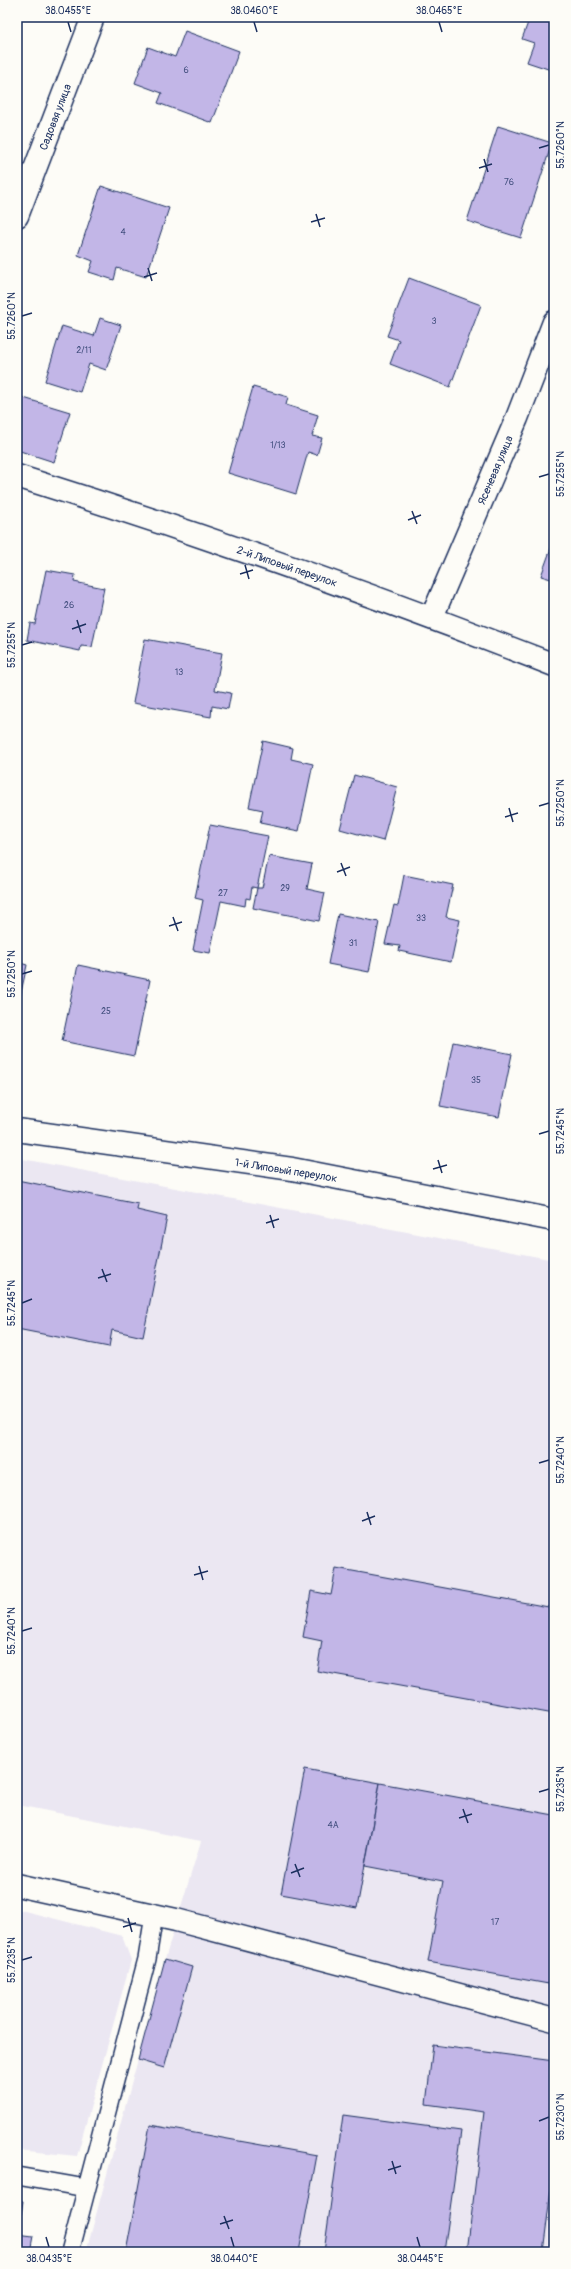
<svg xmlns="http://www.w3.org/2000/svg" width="571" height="2269" viewBox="0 0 571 2269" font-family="Pangolin,sans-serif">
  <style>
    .built { fill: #ebe7f2 }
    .building { fill: #c2b6e7; stroke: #1b2f5e }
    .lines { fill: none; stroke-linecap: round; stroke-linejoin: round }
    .lane-casing { stroke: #1b2f5e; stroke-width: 20 }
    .street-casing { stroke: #1b2f5e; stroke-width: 25 }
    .lane { stroke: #fdfcf7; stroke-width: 17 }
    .street { stroke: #fdfcf7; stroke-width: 22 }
    .ticks { fill: none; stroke: #1b2f5e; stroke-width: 1.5 }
    .labels { text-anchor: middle; stroke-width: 3.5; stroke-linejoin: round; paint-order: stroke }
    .number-label { font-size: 9px; fill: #455180 }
    .street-label { font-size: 11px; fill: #1b2f5e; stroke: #fdfcf7 }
    .neatline { fill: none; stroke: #1b2f5e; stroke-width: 1.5 }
    .ticks-label { font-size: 10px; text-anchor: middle; fill: #1b2f5e }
  </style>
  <rect width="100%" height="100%" fill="#fdfcf7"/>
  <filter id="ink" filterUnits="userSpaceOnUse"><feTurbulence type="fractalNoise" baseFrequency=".025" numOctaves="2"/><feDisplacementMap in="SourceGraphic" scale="8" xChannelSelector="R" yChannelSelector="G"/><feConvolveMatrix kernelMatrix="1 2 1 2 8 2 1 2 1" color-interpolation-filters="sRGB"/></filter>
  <g filter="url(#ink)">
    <g class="built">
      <path d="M17,1158L554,1260V2252H86L165,1959L201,1841L17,1805Z"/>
      <path d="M17,1909L122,1936L131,1960L77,2156L17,2150Z"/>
    </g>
    <g class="building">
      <path d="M530,17H554V71L527,62L534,43L522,39Z"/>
      <path d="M185,31L239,51L212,123L158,103L162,93L135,83L148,47L175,57Z"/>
      <path d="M498,126L552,143L521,238L467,221Z"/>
      <path d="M101,186L169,208L146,277L117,268L114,280L89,272L93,261L78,255Z"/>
      <path d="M409,278L481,305L450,387L390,364L399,340L387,336Z"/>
      <path d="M100,318L121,325L106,370L89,364L80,392L45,381L62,326L94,336Z"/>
      <path d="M253,387L288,397L286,405L318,415L312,436L322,438L317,455L308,452L296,494L228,473Z"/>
      <path d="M17,396L70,412L54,462L17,450Z"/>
      <path d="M554,540V580L541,576Z"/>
      <path d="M46,570L75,575L74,582L104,588L92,647L81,646L80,651L27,640L30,623L35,624Z"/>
      <path d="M145,639L222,653L215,690L231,693L228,709L212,706L211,717L133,703Z"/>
      <path d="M263,741L293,748L291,759L313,764L299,831L260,823L263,810L249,807Z"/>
      <path d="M354,775L397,787L383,841L340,829Z"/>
      <path d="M210,825L268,836L257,888L252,887L250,899L246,898L245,906L221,901L210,953L193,950L203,900L195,898Z"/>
      <path d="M269,856L312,864L307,889L325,893L319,921L253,908L257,888H262Z"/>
      <path d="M404,875L453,885L446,917L460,920L451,962L399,951L400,946L385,944L394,905L398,906Z"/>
      <path d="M338,914L379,922L369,972L328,964Z"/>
      <path d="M17,962L27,965L17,1011Z"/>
      <path d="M78,965L150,980L134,1056L62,1041Z"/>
      <path d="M453,1042L512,1054L499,1117L440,1106Z"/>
      <path d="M17,1180L138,1204L137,1210L167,1217L143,1337L112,1330L109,1347L17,1329Z"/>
      <path d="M336,1568L554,1608V1714L317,1671L322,1641L303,1637L311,1591L331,1595Z"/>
      <path d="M305,1769L380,1783L357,1908L281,1894Z"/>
      <path d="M380,1783L554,1815V1985L428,1962L443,1881L365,1866Z"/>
      <path d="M165,1959L192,1967L164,2068L138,2060Z"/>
      <path d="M433,2045L554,2061V2165L543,2252H467L484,2112L426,2104Z"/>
      <path d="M343,2115L461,2131L444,2252H324Z"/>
      <path d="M150,2125L317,2155L299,2252H126Z"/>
      <path d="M17,2200L23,2201L21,2215L17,2214Z"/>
      <path d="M17,2234L33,2236L30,2252H17Z"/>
    </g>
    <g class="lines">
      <g class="lane-casing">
        <g id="lane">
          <path d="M17,2176L86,2188"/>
          <path d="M70,2252L147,1959L154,1915"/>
        </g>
      </g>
      <g class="street-casing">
        <g id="street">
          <path d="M17,216L93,17"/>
          <path d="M17,476C198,533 377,596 554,665"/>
          <path d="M432,617L517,418L554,322"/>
          <path d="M17,1130L292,1169L554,1220"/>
          <path d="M17,1885L176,1920L554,2020"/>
        </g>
      </g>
      <use href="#lane" class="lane"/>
      <use href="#street" class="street"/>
    </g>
  </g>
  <path class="ticks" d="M68,22L71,32M254,22L257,32M439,22L442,32M539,148L549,145M484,159L488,172M479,168L492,164M316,214L320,227M311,222L325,218M148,268L152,281M144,277L157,273M22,316L32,313M539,477L549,474M412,511L417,524M408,520L421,515M245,565L249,579M240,574L253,570M77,620L81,633M72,629L86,624M22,645L32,642M539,806L549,803M509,808L513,822M505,817L518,813M341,863L346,876M337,872L350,867M173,917L178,931M169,926L182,922M22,974L32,971M539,1134L549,1131M438,1160L442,1173M433,1169L447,1165M270,1215L274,1228M266,1223L279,1219M102,1269L107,1282M98,1278L111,1274M22,1303L32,1299M539,1463L549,1460M367,1512L371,1525M362,1521L375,1516M199,1566L203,1580M194,1575L208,1571M22,1631L32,1628M539,1792L549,1789M463,1809L468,1823M459,1818L472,1814M295,1864L300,1877M291,1873L304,1868M128,1918L132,1932M123,1927L136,1923M22,1960L32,1957M539,2121L549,2117M392,2161L396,2174M388,2170L401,2166M224,2216L229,2229M220,2224L233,2220M46,2237L49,2247M231,2237L234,2247M417,2237L420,2247"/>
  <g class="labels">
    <g class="number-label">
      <text x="186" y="73">6</text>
      <text x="509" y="185">76</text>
      <text x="123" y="235">4</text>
      <text x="434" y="324">3</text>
      <text x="84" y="353">2/11</text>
      <text x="278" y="448">1/13</text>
      <text x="69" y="608">26</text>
      <text x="179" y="675">13</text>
      <text x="285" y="891">29</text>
      <text x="223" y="896">27</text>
      <text x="421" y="921">33</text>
      <text x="353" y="946">31</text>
      <text x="106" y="1014">25</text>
      <text x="476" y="1083">35</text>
      <text x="333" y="1828">4А</text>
      <text x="495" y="1925">17</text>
    </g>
    <g class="street-label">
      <text transform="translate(55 117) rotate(-69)" y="4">Садовая улица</text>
      <text transform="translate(495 470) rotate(-67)" y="4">Ясеневая улица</text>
      <text transform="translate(287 566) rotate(19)" y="4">2-й Липовый переулок</text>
      <text transform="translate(286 1170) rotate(9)" y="4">1-й Липовый переулок</text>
    </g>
  </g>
  <rect width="571" height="2269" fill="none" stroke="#fdfcf7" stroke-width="44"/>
  <rect x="22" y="22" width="527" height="2225" class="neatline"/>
  <g class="ticks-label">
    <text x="68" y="14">38.0455°E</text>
    <text x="254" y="14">38.0460°E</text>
    <text x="439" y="14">38.0465°E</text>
    <text transform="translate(560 145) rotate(-90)" y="4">55.7260°N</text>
    <text transform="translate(11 316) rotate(-90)" y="4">55.7260°N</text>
    <text transform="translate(560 474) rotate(-90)" y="4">55.7255°N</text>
    <text transform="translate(11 645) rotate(-90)" y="4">55.7255°N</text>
    <text transform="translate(560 803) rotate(-90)" y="4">55.7250°N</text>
    <text transform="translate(11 974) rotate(-90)" y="4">55.7250°N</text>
    <text transform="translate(560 1131) rotate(-90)" y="4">55.7245°N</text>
    <text transform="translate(11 1303) rotate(-90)" y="4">55.7245°N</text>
    <text transform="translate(560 1460) rotate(-90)" y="4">55.7240°N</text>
    <text transform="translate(11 1631) rotate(-90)" y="4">55.7240°N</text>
    <text transform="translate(560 1789) rotate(-90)" y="4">55.7235°N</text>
    <text transform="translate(11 1960) rotate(-90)" y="4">55.7235°N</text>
    <text transform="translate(560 2117) rotate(-90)" y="4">55.7230°N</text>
    <text x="49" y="2262">38.0435°E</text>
    <text x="234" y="2262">38.0440°E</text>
    <text x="420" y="2262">38.0445°E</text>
  </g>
</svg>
